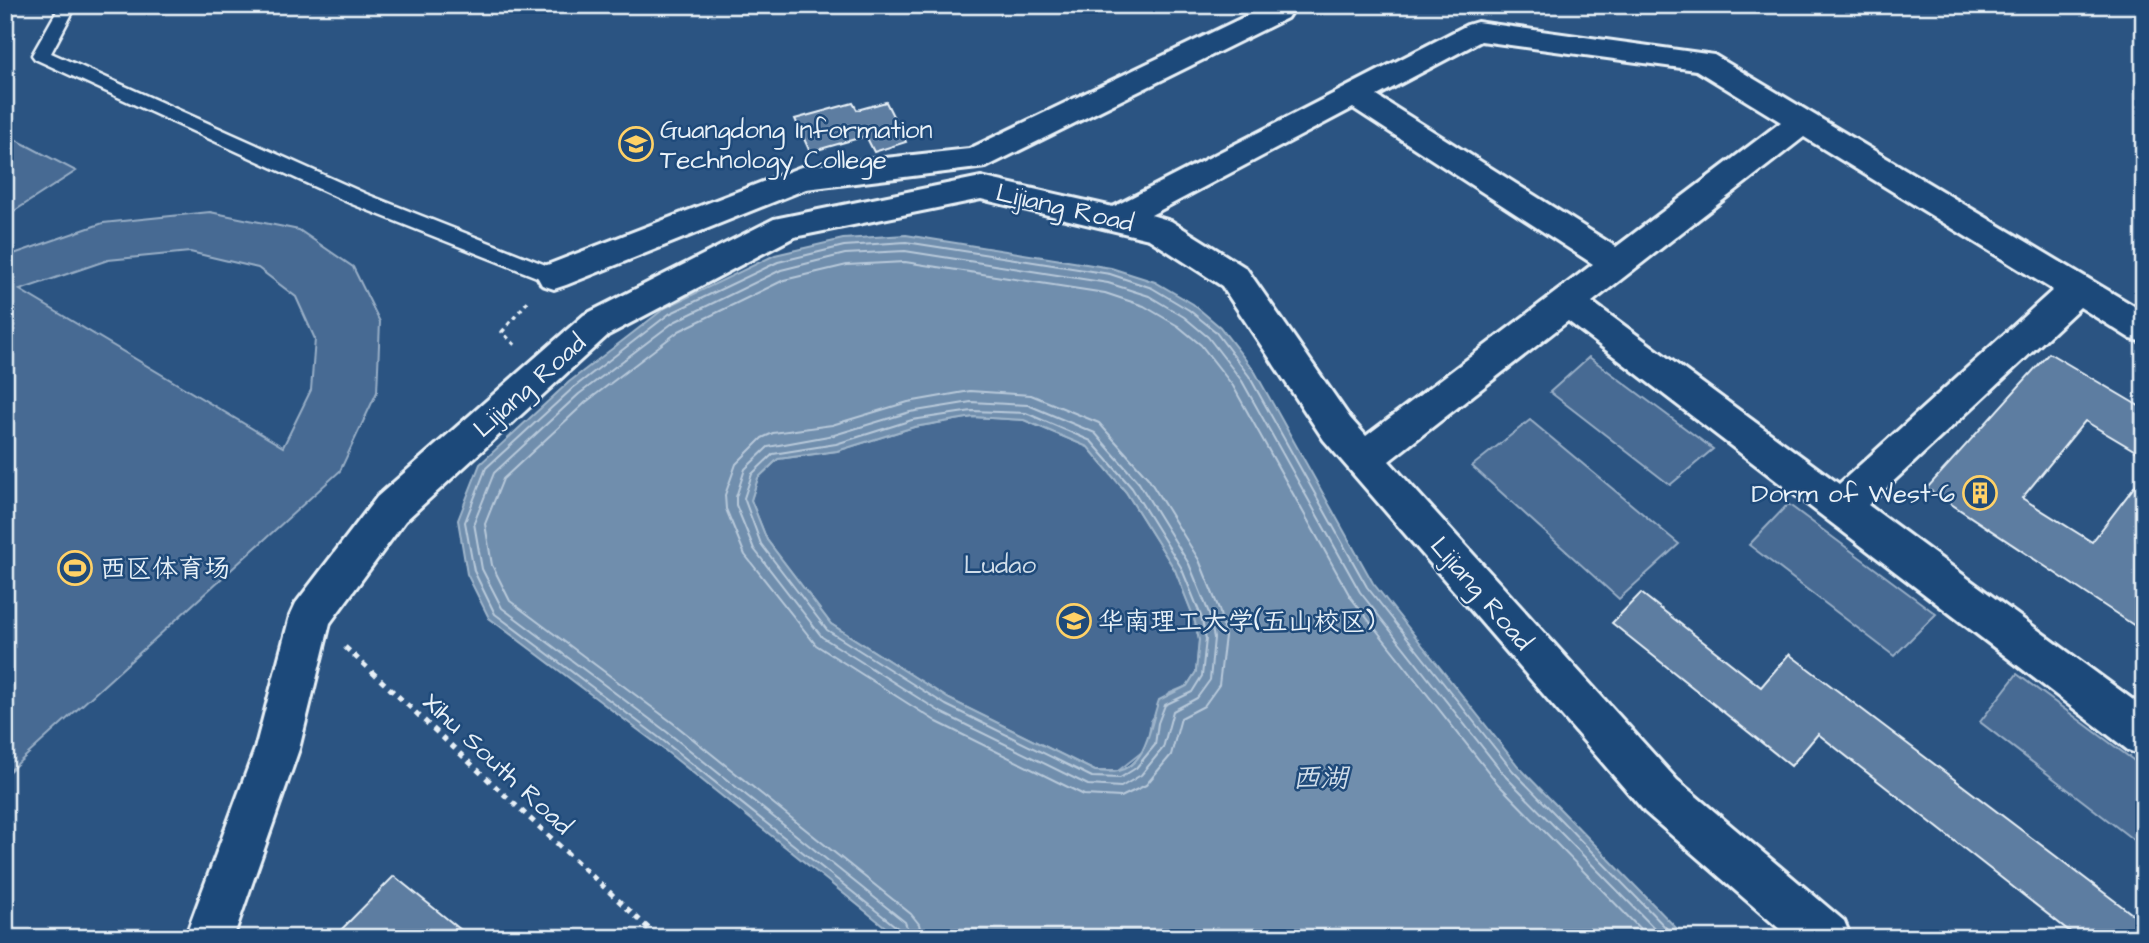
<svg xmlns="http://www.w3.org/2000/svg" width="2149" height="943" viewBox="0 0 2149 943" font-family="'Architects Daughter','LXGW WenKai TC',sans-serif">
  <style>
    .green { fill: #476b93; stroke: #98aec6; stroke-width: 2; fill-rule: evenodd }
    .water { fill: #708ead; stroke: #a0b6cb; stroke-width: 2; fill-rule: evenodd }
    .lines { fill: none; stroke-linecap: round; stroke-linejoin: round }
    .shore { stroke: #b8c9da; stroke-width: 2 }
    .building { fill: #5d7da1; stroke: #e8f1f8; stroke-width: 2 }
    .lane-casing { stroke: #e8f1f8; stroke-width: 5 }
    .street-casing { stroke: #e8f1f8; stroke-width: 6 }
    .path-far1 { stroke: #e8f1f8; stroke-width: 3.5; stroke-dasharray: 4.5 4.5; stroke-linecap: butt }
    .path { stroke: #e8f1f8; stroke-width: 5; stroke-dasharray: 6 6; stroke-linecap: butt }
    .lane { fill: #1f4a7a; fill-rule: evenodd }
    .street { fill: #1f4a7a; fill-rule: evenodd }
    .labels { text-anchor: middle; stroke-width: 5; stroke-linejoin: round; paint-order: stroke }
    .poi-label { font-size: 26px; fill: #e8f1f8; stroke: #1f4a7a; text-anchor: start }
    .street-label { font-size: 26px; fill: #e8f1f8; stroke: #1f4a7a }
    .park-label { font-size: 26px; fill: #d0dde9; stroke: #1f4a7a }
    .water-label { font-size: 28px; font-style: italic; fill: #d0dde9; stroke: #1f4a7a }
  </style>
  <rect width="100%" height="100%" fill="#2b5482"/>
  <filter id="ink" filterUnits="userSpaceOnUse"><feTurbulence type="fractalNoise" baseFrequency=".0143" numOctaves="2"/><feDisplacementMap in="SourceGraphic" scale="14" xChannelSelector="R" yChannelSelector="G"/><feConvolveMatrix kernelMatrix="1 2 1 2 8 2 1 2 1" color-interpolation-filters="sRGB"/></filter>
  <g filter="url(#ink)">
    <g class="green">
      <path d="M5,134L76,171L5,217Z"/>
      <path d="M210,212L299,230L353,267L380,322L377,392L340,471L5,775V257L103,223ZM190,252L258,268L296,297L315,339L311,390L283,447L20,290L108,260Z"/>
      <path d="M1589,357L1713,449L1670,485L1550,392Z"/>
      <path d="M973,417L1024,420L1088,447L1126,492L1175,570L1194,618L1199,640L1196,672L1187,686L1170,693L1151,721L1148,742L1142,752L1118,771H1095L949,699L831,624L767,540L751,500L758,478L778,459L837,451L914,427Z"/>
      <path d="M1530,420L1679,544L1619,599L1472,466Z"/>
      <path d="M1788,504L1936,614L1894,656L1749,545Z"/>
      <path d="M2017,674L2144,768V848L1980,722Z"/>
    </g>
    <path class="water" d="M906,235L1111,268L1155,282L1193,304L1220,327L1255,372L1373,583L1518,766L1686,938H899L657,744L489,618L467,574L458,520L480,464L569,382L665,308L775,255L843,239ZM973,417L1024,420L1088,447L1126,492L1175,570L1194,618L1199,640L1196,672L1187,686L1159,700C1150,724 1148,764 1118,771C1111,773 1101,771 1095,771L949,699L831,624L767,540L751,500L758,478L778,459L837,451L914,427Z"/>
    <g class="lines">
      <g class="shore">
        <path d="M970,391L1031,395L1099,423L1148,478L1199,560L1219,609L1225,636L1219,685L1204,706L1181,718L1171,755L1146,785L1121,797L1084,795L937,722L816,645L745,555L726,509L725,495L736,464L762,438L773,433L832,425L908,402Z"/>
        <path d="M971,402L1028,405L1095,433L1139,483L1189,564L1209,613L1214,638L1210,680L1197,698L1173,711L1163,748L1141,775L1121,787L1088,785L942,713L822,637L754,549L736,505V497L745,469L768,447L834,435L910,412Z"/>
        <path d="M972,411L1026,413L1091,441L1132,488L1181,567L1201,616L1206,639L1202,676L1192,692L1165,705L1158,723L1155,745L1136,768L1120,778L1092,777L946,705L827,630L761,544L744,498L752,474L773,454L836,444L912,420Z"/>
        <path d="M902,938L899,929L661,739L495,614L474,571L465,522L486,468L573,388L669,314L778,262L844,246L906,242L1110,274L1152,288L1189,310L1215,331L1249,376L1367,587L1513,771L1676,938"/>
        <path d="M911,938L905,922L667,732L502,608L482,569L474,523L494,473L579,394L674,322L781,270L845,254L905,251L1108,283L1149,296L1184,317L1208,337L1242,381L1360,592L1506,777L1664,938"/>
        <path d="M922,938L919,924L911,914L673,723L510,601L492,565L485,524L503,479L586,402L679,331L784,280L847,265L905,262L1105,293L1144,306L1178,326L1201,345L1233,386L1351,598L1498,784L1649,938"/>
      </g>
    </g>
    <g class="building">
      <path d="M886,102L906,142L874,152L866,136L810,152L795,119L853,103L857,110Z"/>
      <path d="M2049,353L2144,409V456L2085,421L2022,498L2092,542L2144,474V632L1927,488Z"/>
      <path d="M1641,593L1761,687L1789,654L2144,923V938H2078L1818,734L1791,766L1612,623Z"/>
      <path d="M394,876L471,938H333Z"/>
    </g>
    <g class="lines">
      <g class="lane-casing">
        <path id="lane" d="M56,5H74L75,8L51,53L366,194L561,271L564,276L561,281L554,283L547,281L352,204L35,59L32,55L58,9Z"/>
      </g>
      <g class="street-casing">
        <g id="street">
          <path d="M1285,5L1291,12L1287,18L986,167L806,189L566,285L554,289L542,285L537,276L542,267L801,167L969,149L1267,6Z"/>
          <path d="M1477,22L1714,55L2144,312V342L2131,339L2080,307L1868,505L2144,708V756L2128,750L1568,321L1389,461L1677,780L1844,921L1851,938H1790L1645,812L1324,440L1222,286L1149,239L981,199L794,237L608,335L405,521L330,623L299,749L233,938H185L255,749L290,616L296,603L377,497L584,315L774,219L981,177L1113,207L1467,25ZM1481,41L1696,70L1781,122L1616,247L1377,96ZM1353,108L1593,264L1366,436L1350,418L1246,268L1171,221L1151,215ZM1804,137L2053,290L1839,484L1592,302Z"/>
        </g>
      </g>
      <path class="path-far1" d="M515,345L502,332L529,300"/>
      <path class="path" d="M345,647L659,938"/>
      <use href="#lane" class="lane"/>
      <use href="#street" class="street"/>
    </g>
  </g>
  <defs>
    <g id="school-ring" transform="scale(1.75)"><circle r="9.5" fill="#1f4a7a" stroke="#ffd166" stroke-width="1.5"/><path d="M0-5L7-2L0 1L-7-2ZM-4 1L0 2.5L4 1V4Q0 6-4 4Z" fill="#ffd166"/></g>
    <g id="building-ring" transform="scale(1.75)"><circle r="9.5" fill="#1f4a7a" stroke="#ffd166" stroke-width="1.5"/><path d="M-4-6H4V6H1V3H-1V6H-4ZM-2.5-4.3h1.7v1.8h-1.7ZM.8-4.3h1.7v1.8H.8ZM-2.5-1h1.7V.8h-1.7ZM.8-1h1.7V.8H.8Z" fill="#ffd166"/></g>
    <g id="stadium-ring" transform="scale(1.75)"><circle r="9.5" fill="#1f4a7a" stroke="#ffd166" stroke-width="1.5"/><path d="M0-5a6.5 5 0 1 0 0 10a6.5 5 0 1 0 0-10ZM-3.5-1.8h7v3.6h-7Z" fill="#ffd166"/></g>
    <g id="university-ring" transform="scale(1.75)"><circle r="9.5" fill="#1f4a7a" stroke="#ffd166" stroke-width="1.5"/><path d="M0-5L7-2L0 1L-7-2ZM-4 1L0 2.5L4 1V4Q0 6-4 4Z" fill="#ffd166"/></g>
  </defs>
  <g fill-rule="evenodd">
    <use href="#school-ring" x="636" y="144"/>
    <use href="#building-ring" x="1980" y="493"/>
    <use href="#stadium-ring" x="75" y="568"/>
    <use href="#university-ring" x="1074" y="621"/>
  </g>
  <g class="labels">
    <g class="poi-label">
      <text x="660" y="138">Guangdong Information<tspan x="660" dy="30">Technology College</tspan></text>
      <text x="1955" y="502" text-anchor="end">Dorm of West-6</text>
      <text x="100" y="577">西区体育场</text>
      <text x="1098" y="630">华南理工大学(五山校区)</text>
    </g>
    <g class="street-label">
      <text transform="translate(1065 207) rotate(13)" y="9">Lijiang Road</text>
      <text transform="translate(529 385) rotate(-42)" y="9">Lijiang Road</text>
      <text transform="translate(1482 593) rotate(49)" y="9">Lijiang Road</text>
      <text transform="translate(498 763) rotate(43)" y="9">Xihu South Road</text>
    </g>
    <g class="park-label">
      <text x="1000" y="573">Ludao</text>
    </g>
    <g class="water-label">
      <text x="1320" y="787">西湖</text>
    </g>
  </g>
  <rect width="2149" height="943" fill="none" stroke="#1f4a7a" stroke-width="28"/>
  <rect x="14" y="14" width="2121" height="915" fill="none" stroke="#e8f1f8" stroke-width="2.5" filter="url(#ink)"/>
</svg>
